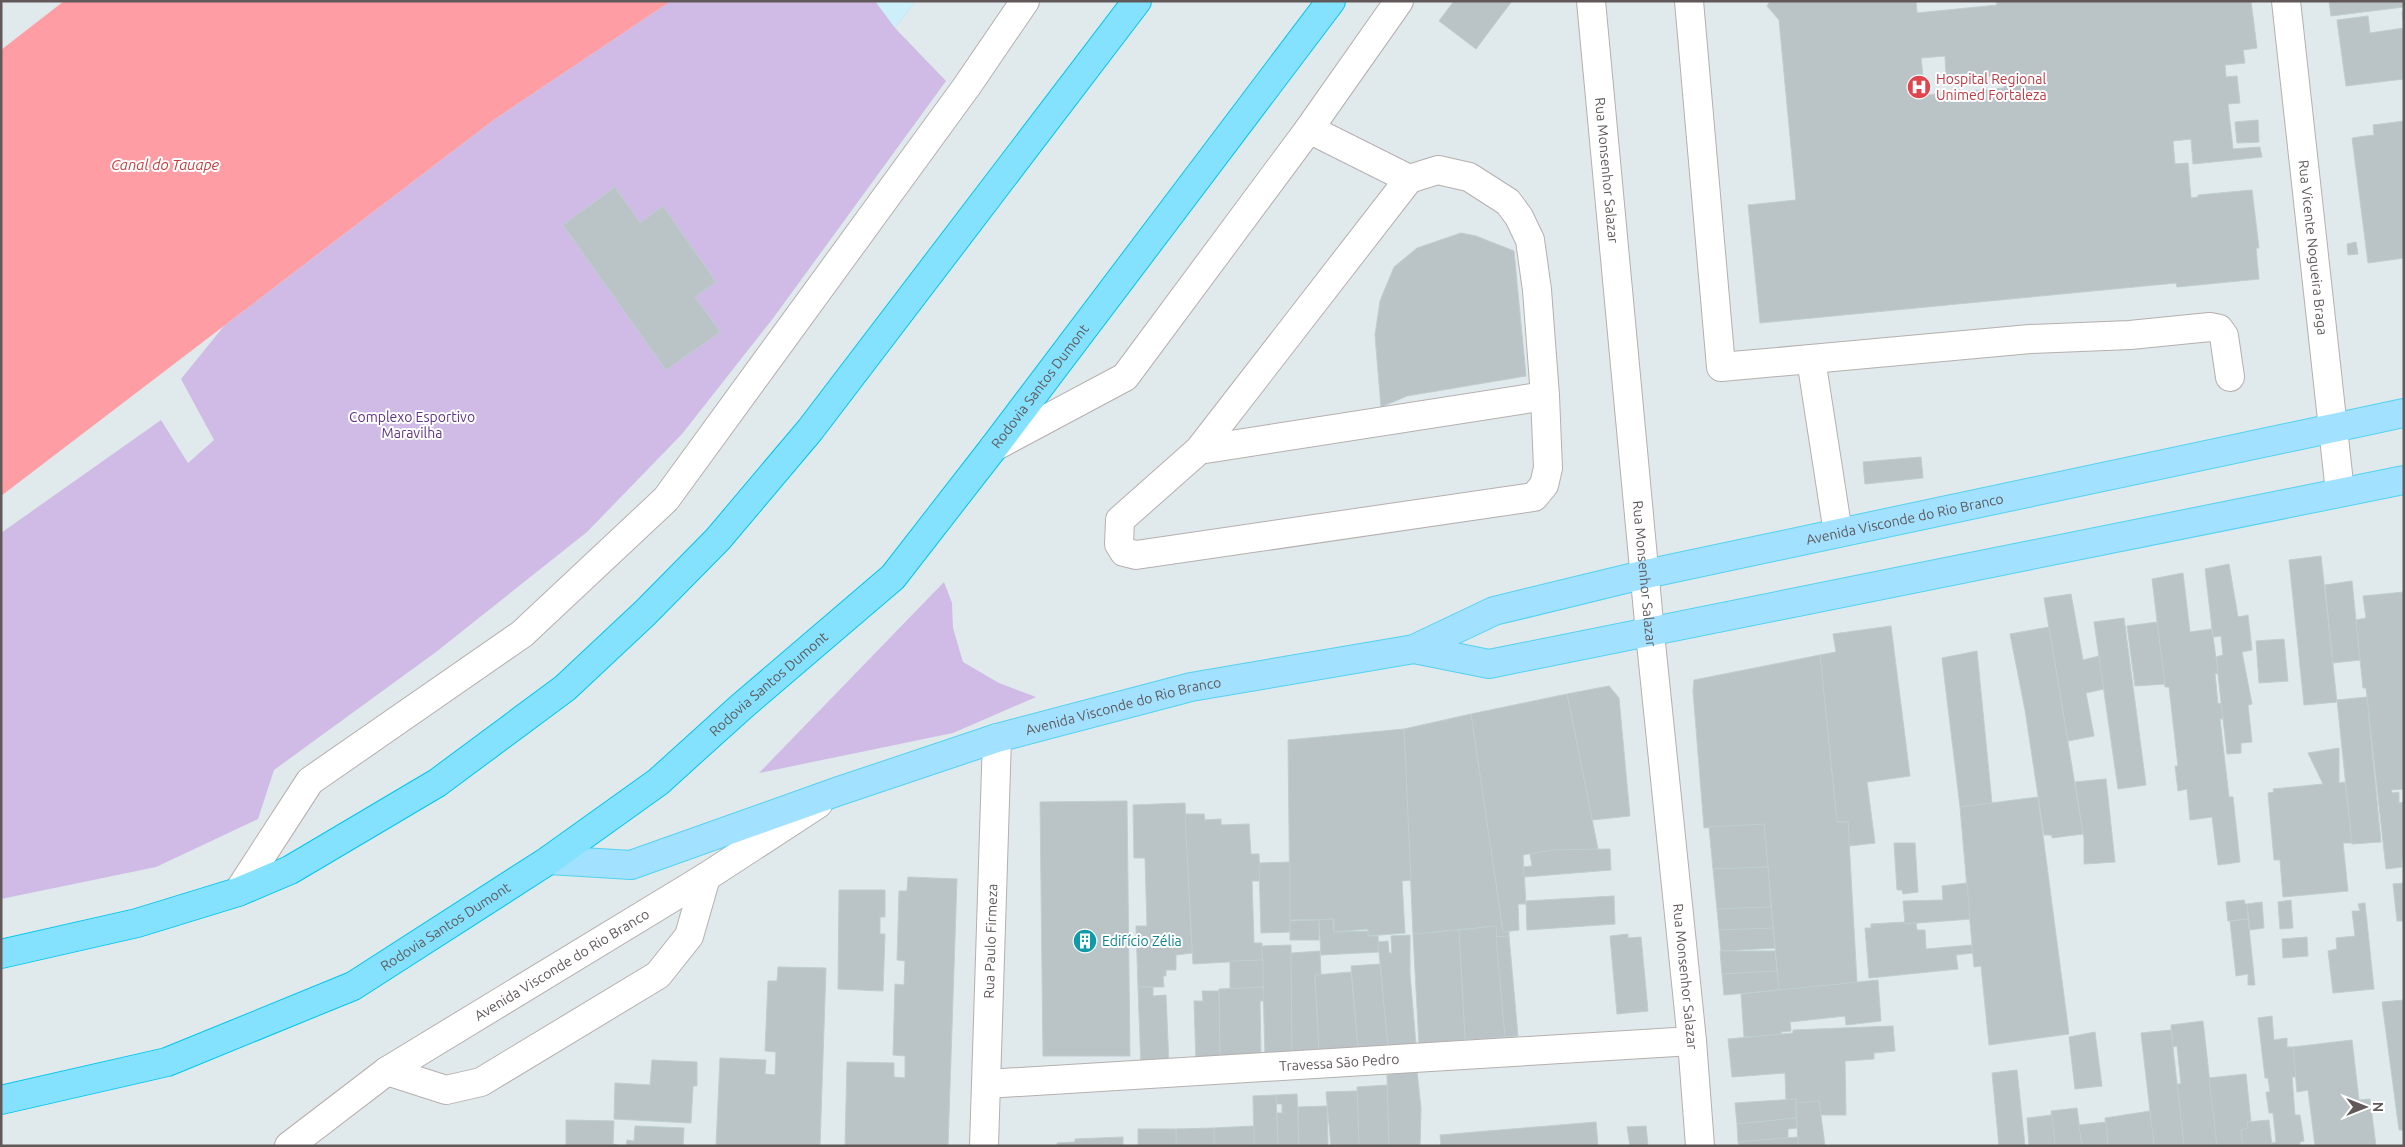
<svg xmlns="http://www.w3.org/2000/svg" width="2405" height="1147" viewBox="0 0 2405 1147" font-family="Ubuntu,sans-serif">
  <style>
    .green { fill: #cfbbe5 }
    .sand { fill: #cdeffa }
    .water { fill: #ff9da5 }
    .building { fill: #bac3c5; stroke: #beced1; fill-rule: evenodd }
    .lines { fill: none; stroke-linecap: round; stroke-linejoin: round }
    .minor-casing { stroke: #b6afae; stroke-width: 30 }
    .major-casing { stroke: #53d2f2; stroke-width: 30 }
    .highway-casing { stroke: #00c5ec; stroke-width: 30 }
    .minor { stroke: #fff; stroke-width: 28 }
    .major { stroke: #a2e1ff; stroke-width: 28 }
    .highway { stroke: #85e2fe; stroke-width: 28 }
    .labels { text-anchor: middle; stroke-width: 4; stroke-linejoin: round; paint-order: stroke }
    .health-label { font-size: 14px; fill: #be3a42; stroke: #fff; text-anchor: start }
    .street-label { font-size: 14px; fill: #615959; stroke: #fff }
    .park-label { font-size: 14px; fill: #5f3485; stroke: #fff }
    .culture-label { font-size: 14px; fill: #0d838f; stroke: #fff; text-anchor: start }
    .water-label { font-size: 15px; font-style: italic; fill: #c33f40; stroke: #fff }
  </style>
  <rect width="100%" height="100%" fill="#e0e9ec"/>
  <g class="green">
    <path d="M671,1H916L895,28L946,81L774,317L682,434L587,532L436,652L274,770L258,819L156,867L1,899V533L161,420L188,463L214,440L181,379L224,326L495,119Z"/>
    <path d="M944,582L952,603L953,628L963,662L999,683L1036,697L953,733L759,773Z"/>
  </g>
  <path class="sand" d="M875,1H916L895,28Z"/>
  <path class="water" d="M64,1H671L495,119L1,496V50Z"/>
  <g class="building">
    <path d="M1454,1H1512L1476,49L1439,21Z"/>
    <path d="M1770,1H1916L1917,13L1997,5L1996,1H2251L2257,48L2243,50L2245,63L2225,65L2226,77L2237,76L2240,103L2228,104L2233,149L2260,147L2262,157L2193,164L2191,139L2173,141L2175,164L2188,163L2191,198L2198,197V195L2252,190L2259,248H2256L2259,279L2177,287L2176,283L1760,323L1748,205L1796,200L1779,20L1767,6ZM1945,56L1946,75L1973,73V78L2003,75L2004,88L1925,95L1921,58Z"/>
    <path d="M2329,1H2404V7L2331,16Z"/>
    <path d="M2404,11V79L2346,86L2337,20L2368,16L2370,33L2404,28L2402,12Z"/>
    <path d="M2258,120L2259,142L2237,143L2235,122Z"/>
    <path d="M2404,121V258L2368,263L2352,138L2374,135L2373,125Z"/>
    <path d="M615,187L640,223L663,206L716,282L695,297L720,332L666,370L563,225Z"/>
    <path d="M1461,233L1476,236L1514,251L1526,376L1407,396L1381,407L1375,335L1380,301L1394,267L1417,248Z"/>
    <path d="M2356,242L2358,254L2348,255L2347,244Z"/>
    <path d="M1921,457L1923,478L1865,484L1863,462Z"/>
    <path d="M2321,556L2337,702L2304,705L2289,560Z"/>
    <path d="M2229,564L2238,617L2248,615L2252,650L2242,652L2252,704L2248,705L2252,742L2241,743V753L2227,754L2216,657L2223,655L2221,636L2213,637L2205,569Z"/>
    <path d="M2183,573L2190,632L2212,629L2218,673L2215,674L2218,704L2221,703L2223,719H2220L2229,797H2233L2240,862L2218,865L2212,817L2190,820L2187,789L2178,791L2175,766H2178L2169,687H2165L2152,579Z"/>
    <path d="M2352,581L2360,660L2333,663L2325,585Z"/>
    <path d="M2404,592V789L2391,790L2392,793L2399,792V803L2404,802V859L2402,860V867L2386,869L2366,688H2363L2356,620L2366,618L2363,596Z"/>
    <path d="M2071,594L2083,660L2099,656L2104,689L2086,693L2094,736L2068,741L2044,598Z"/>
    <path d="M2124,618L2146,785L2118,789L2094,622Z"/>
    <path d="M2157,622L2165,684L2135,686L2127,626Z"/>
    <path d="M1891,626L1910,776L1867,782L1875,843L1849,846L1848,822H1837L1820,655L1836,652L1833,634Z"/>
    <path d="M2049,627L2083,834L2052,838V835H2044L2025,710L2010,634Z"/>
    <path d="M2284,639L2288,681L2259,683L2256,641Z"/>
    <path d="M1977,651L1992,803L1960,807L1942,658Z"/>
    <path d="M1820,655L1837,822H1848L1857,983L1779,990L1764,824L1704,828L1693,691L1694,680Z"/>
    <path d="M1609,686L1619,698L1630,816L1592,820L1567,694Z"/>
    <path d="M1567,694L1598,849L1553,850L1523,855L1526,904H1518L1519,930L1503,932L1471,714Z"/>
    <path d="M2367,697L2381,842L2352,844L2337,700Z"/>
    <path d="M1471,714L1503,932L1509,931V936L1496,937V926L1413,934L1404,729Z"/>
    <path d="M1404,729L1411,880L1402,881L1405,933L1368,936V929L1334,932V919L1290,920L1288,740Z"/>
    <path d="M2339,748V783L2345,782L2352,843H2343L2348,891L2283,897L2280,860H2274L2268,793L2274,792L2273,789L2323,784L2308,753Z"/>
    <path d="M2106,779L2115,862L2084,864V839L2075,782Z"/>
    <path d="M2038,797L2069,1034L1989,1045L1981,966L1974,967L1960,807Z"/>
    <path d="M1127,801L1130,1056H1043L1040,802Z"/>
    <path d="M1185,803L1192,953L1176,955V970H1166V976H1163L1164,987H1138L1136,926H1147L1145,858H1134L1133,805Z"/>
    <path d="M1185,814H1204L1205,820L1221,819V825L1249,824L1251,854H1259L1260,881H1252L1254,943H1262L1263,960L1193,964Z"/>
    <path d="M1764,824L1768,867L1713,869L1709,827Z"/>
    <path d="M1894,843H1915L1918,892L1903,894L1902,890H1897Z"/>
    <path d="M1610,849L1611,870L1524,877L1523,867L1532,866L1530,854L1553,850Z"/>
    <path d="M1290,862V932L1261,933L1259,863Z"/>
    <path d="M1768,867L1771,907L1717,909L1713,869Z"/>
    <path d="M908,877L957,879L948,1146H845L847,1062L894,1063V1077L905,1078V1056L893,1055L895,984L904,985L905,961L897,960L899,891H907Z"/>
    <path d="M1967,883L1970,919L1905,924L1903,901L1943,900L1942,886Z"/>
    <path d="M2404,883V921H2397L2393,884Z"/>
    <path d="M839,890H885V917H880V934H885L883,991L838,989Z"/>
    <path d="M1614,896L1615,924L1527,930L1526,901Z"/>
    <path d="M2244,900L2245,904H2247L2248,919L2228,921L2226,902Z"/>
    <path d="M2291,900L2293,928L2280,929L2278,902Z"/>
    <path d="M2262,902L2264,928L2250,930L2247,904Z"/>
    <path d="M2365,903L2374,989L2333,993L2328,951L2337,949L2336,938L2355,936L2352,911H2360L2358,904Z"/>
    <path d="M1771,907L1773,928L1719,930L1717,909Z"/>
    <path d="M1333,919L1334,932L1368,931V936H1378L1379,952L1321,955L1319,920Z"/>
    <path d="M2248,919L2255,985H2248V974L2236,976L2230,921Z"/>
    <path d="M1319,920V940H1290V921Z"/>
    <path d="M1905,922V924L1916,923L1917,930H1925L1926,949L1972,945L1973,953L1956,955L1958,969L1869,978L1865,928H1871V924Z"/>
    <path d="M1496,926L1505,1037L1465,1040L1459,930Z"/>
    <path d="M1773,928L1775,948L1721,951L1719,930Z"/>
    <path d="M1459,930L1465,1040L1419,1044L1413,934Z"/>
    <path d="M1628,934V938L1641,937L1648,1011L1617,1014L1610,936Z"/>
    <path d="M1410,935V974L1416,1044L1388,1047L1378,942L1388,941L1389,953H1392L1391,936Z"/>
    <path d="M1509,936L1518,1036L1505,1037L1496,937Z"/>
    <path d="M2307,937L2308,956L2283,958L2282,939Z"/>
    <path d="M1291,945L1292,1054L1265,1056L1262,946Z"/>
    <path d="M1320,951L1321,975H1315L1319,1052L1292,1054L1291,953Z"/>
    <path d="M1720,951H1775L1777,971L1722,974Z"/>
    <path d="M1263,960V987L1230,989V961Z"/>
    <path d="M1380,964L1388,1047L1358,1049L1351,966Z"/>
    <path d="M778,967L826,968L820,1146H716L720,1058L766,1060L765,1074L775,1075L776,1052L765,1051L768,981H777Z"/>
    <path d="M1777,971L1779,990L1724,995L1722,974Z"/>
    <path d="M1351,972L1358,1049L1319,1052L1315,975Z"/>
    <path d="M1878,980L1881,1021L1846,1025L1845,1016L1790,1022L1791,1031L1781,1032V1035L1744,1037L1741,994Z"/>
    <path d="M1138,987H1153V996L1166,995L1169,1065L1141,1067Z"/>
    <path d="M1263,987L1264,1001H1260L1261,1057L1220,1061L1219,989Z"/>
    <path d="M1202,991H1219L1220,1061L1196,1063L1194,1001H1203Z"/>
    <path d="M2404,1000V1130H2399L2382,1002Z"/>
    <path d="M2272,1016L2274,1040L2287,1038V1047H2293L2296,1077H2292L2295,1115H2300L2304,1141L2300,1142V1146H2272V1143L2276,1142L2273,1113H2269L2266,1092H2270L2268,1078H2265L2258,1018Z"/>
    <path d="M2203,1021L2217,1146H2184L2177,1084H2181L2177,1046L2173,1047L2171,1025Z"/>
    <path d="M1893,1026L1895,1051L1874,1053V1059L1845,1061L1846,1115H1821L1819,1101L1796,1103V1099L1786,1100L1785,1073L1732,1077L1728,1039L1793,1033V1030Z"/>
    <path d="M2171,1030L2184,1146H2154L2141,1033Z"/>
    <path d="M2095,1032L2102,1086L2075,1089L2069,1037Z"/>
    <path d="M2352,1040L2359,1100L2370,1099L2376,1146H2315L2308,1090L2297,1092L2293,1047Z"/>
    <path d="M652,1060L697,1062V1086H693L691,1123L614,1119L615,1083L650,1085Z"/>
    <path d="M2017,1070L2025,1146H1999L1992,1073Z"/>
    <path d="M1417,1071L1421,1109L1420,1146H1389L1387,1075Z"/>
    <path d="M2246,1074L2251,1122H2247L2248,1128L2241,1130L2243,1146H2217L2209,1078Z"/>
    <path d="M1387,1085L1389,1146H1359L1357,1087Z"/>
    <path d="M1357,1091L1359,1146H1331L1326,1092Z"/>
    <path d="M1297,1094L1299,1146H1278L1277,1113H1282V1104H1276V1095Z"/>
    <path d="M1276,1095L1278,1146H1254L1253,1096Z"/>
    <path d="M1796,1099V1118L1737,1124L1735,1103Z"/>
    <path d="M1819,1101L1825,1146H1798L1796,1103Z"/>
    <path d="M1327,1106L1328,1146H1299L1298,1107Z"/>
    <path d="M2077,1108L2082,1146H2055L2051,1111Z"/>
    <path d="M2150,1111L2154,1146H2108L2105,1118Z"/>
    <path d="M2052,1115L2055,1146H2029L2027,1118Z"/>
    <path d="M1796,1118L1797,1128L1788,1129V1138L1738,1142L1737,1124Z"/>
    <path d="M566,1120L614,1121L613,1144L622,1146H566Z"/>
    <path d="M2269,1120L2272,1146H2243L2241,1130L2248,1128L2247,1122Z"/>
    <path d="M1596,1122L1598,1146H1441L1440,1135Z"/>
    <path d="M2106,1122L2108,1146H2082L2079,1125Z"/>
    <path d="M635,1126L684,1128L683,1146H626L627,1140L634,1141Z"/>
    <path d="M1254,1126V1146H1214V1128Z"/>
    <path d="M1646,1126L1648,1146H1630L1627,1127Z"/>
    <path d="M1214,1128V1146H1176V1129Z"/>
    <rect x="1138" y="1129" width="38" height="17"/>
    <path d="M1123,1137V1146H1057V1143L1075,1142V1139Z"/>
    <path d="M1798,1137V1146H1739L1738,1142Z"/>
  </g>
  <g class="lines">
    <g class="minor-casing">
      <g id="minor">
        <path id="s1" d="M1591,1L1650,633L1692,1041L1700,1146"/>
        <path d="M1689,1L1721,367L1811,359L1838,533"/>
        <path id="s2" d="M2286,1L2340,492"/>
        <path d="M1309,129L1409,179"/>
        <path d="M1438,170L1469,177L1508,202L1519,217L1530,240L1537,290L1545,396L1548,468L1544,485L1534,497L1136,555L1124,552L1119,544L1120,520L1199,450L1409,179Z"/>
        <path d="M1811,359L2030,339L2130,335L2210,327L2219,329L2224,336L2230,377"/>
        <path d="M994,447L1125,377L1309,129L1399,1"/>
        <path d="M1199,450L1545,396"/>
        <path d="M238,892L310,781L522,634L666,499L967,86L1025,1"/>
        <path d="M387,1071L446,1090L481,1082L658,975L689,936L706,877"/>
        <path id="s3" d="M986,1084L1692,1041"/>
        <path id="s4" d="M289,1146L387,1071L706,877L818,804"/>
        <path id="s5" d="M984,1146L997,738"/>
      </g>
    </g>
    <g class="major-casing">
      <g id="major">
        <path d="M1414,649L1489,664L2404,480"/>
        <path id="s6" d="M549,860L631,865L839,791L997,738L1191,687L1414,649L1494,611L1646,574L2404,413"/>
      </g>
    </g>
    <g class="highway-casing">
      <g id="highway">
        <path d="M1,954L137,923L238,892L290,870L437,783L565,688L645,613L718,539L810,430L1137,1"/>
        <path id="s7" d="M1,1100L167,1062L353,986L549,860L658,782L741,707L893,577L994,447L1331,1"/>
      </g>
    </g>
    <use href="#minor" class="minor"/>
    <use href="#major" class="major"/>
    <use href="#highway" class="highway"/>
  </g>
  <defs>
    <g id="hospital-disc" transform="scale(1.25)"><circle r="9.5" fill="#e0444e" stroke="#fff"/><path d="M-5-5h3v3.5h4V-5h3V5h-3V1.5h-4V5h-3Z" fill="#fff"/></g>
    <g id="building-disc" transform="scale(1.25)"><circle r="9.5" fill="#0f9aa8" stroke="#fff"/><path d="M-4-6H4V6H1V3H-1V6H-4ZM-2.5-4.3h1.7v1.8h-1.7ZM.8-4.3h1.7v1.8H.8ZM-2.5-1h1.7V.8h-1.7ZM.8-1h1.7V.8H.8Z" fill="#fff"/></g>
  </defs>
  <g fill-rule="evenodd">
    <use href="#hospital-disc" x="1919" y="87"/>
    <use href="#building-disc" x="1085" y="941"/>
  </g>
  <g class="labels">
    <g class="health-label">
      <text x="1936" y="84">Hospital Regional<tspan x="1936" dy="16">Unimed Fortaleza</tspan></text>
    </g>
    <g class="street-label">
      <text dy="5" stroke="none"><textPath href="#s1" startOffset="170">Rua Monsenhor Salazar</textPath></text>
      <text dy="5" stroke="none"><textPath href="#s2" startOffset="248">Rua Vicente Nogueira Braga</textPath></text>
      <text dy="5" stroke="none"><textPath href="#s7" startOffset="1291">Rodovia Santos Dumont</textPath></text>
      <text dy="5" stroke="none"><textPath href="#s6" startOffset="1406">Avenida Visconde do Rio Branco</textPath></text>
      <text dy="5" stroke="none"><textPath href="#s1" startOffset="575">Rua Monsenhor Salazar</textPath></text>
      <text dy="5" stroke="none"><textPath href="#s7" startOffset="886">Rodovia Santos Dumont</textPath></text>
      <text dy="5" stroke="none"><textPath href="#s6" startOffset="600">Avenida Visconde do Rio Branco</textPath></text>
      <text dy="5" stroke="none"><textPath href="#s7" startOffset="481">Rodovia Santos Dumont</textPath></text>
      <text dy="5" stroke="none"><textPath href="#s5" startOffset="205">Rua Paulo Firmeza</textPath></text>
      <text dy="5" stroke="none"><textPath href="#s4" startOffset="328">Avenida Visconde do Rio Branco</textPath></text>
      <text dy="5" stroke="none"><textPath href="#s1" startOffset="980">Rua Monsenhor Salazar</textPath></text>
      <text dy="5" stroke="none"><textPath href="#s3" startOffset="354">Travessa São Pedro</textPath></text>
    </g>
    <g class="park-label">
      <text x="412" y="422">Complexo Esportivo<tspan x="412" dy="16">Maravilha</tspan></text>
    </g>
    <g class="culture-label">
      <text x="1102" y="946">Edifício Zélia</text>
    </g>
    <g class="water-label">
      <text x="165" y="170">Canal do Tauape</text>
    </g>
  </g>
  <rect width="2405" height="1147" fill="none" stroke="#615959" stroke-width="5"/>
  <g transform="translate(2365 1107) rotate(90)" stroke="#ffffff" stroke-width="4" paint-order="stroke">
  <path d="M0-4L9 19L0 12L-9 19Z" fill="#615959"/>
  <text y="-8" font-size="14" font-weight="bold" text-anchor="middle" fill="#615959">N</text>
  </g>
</svg>
